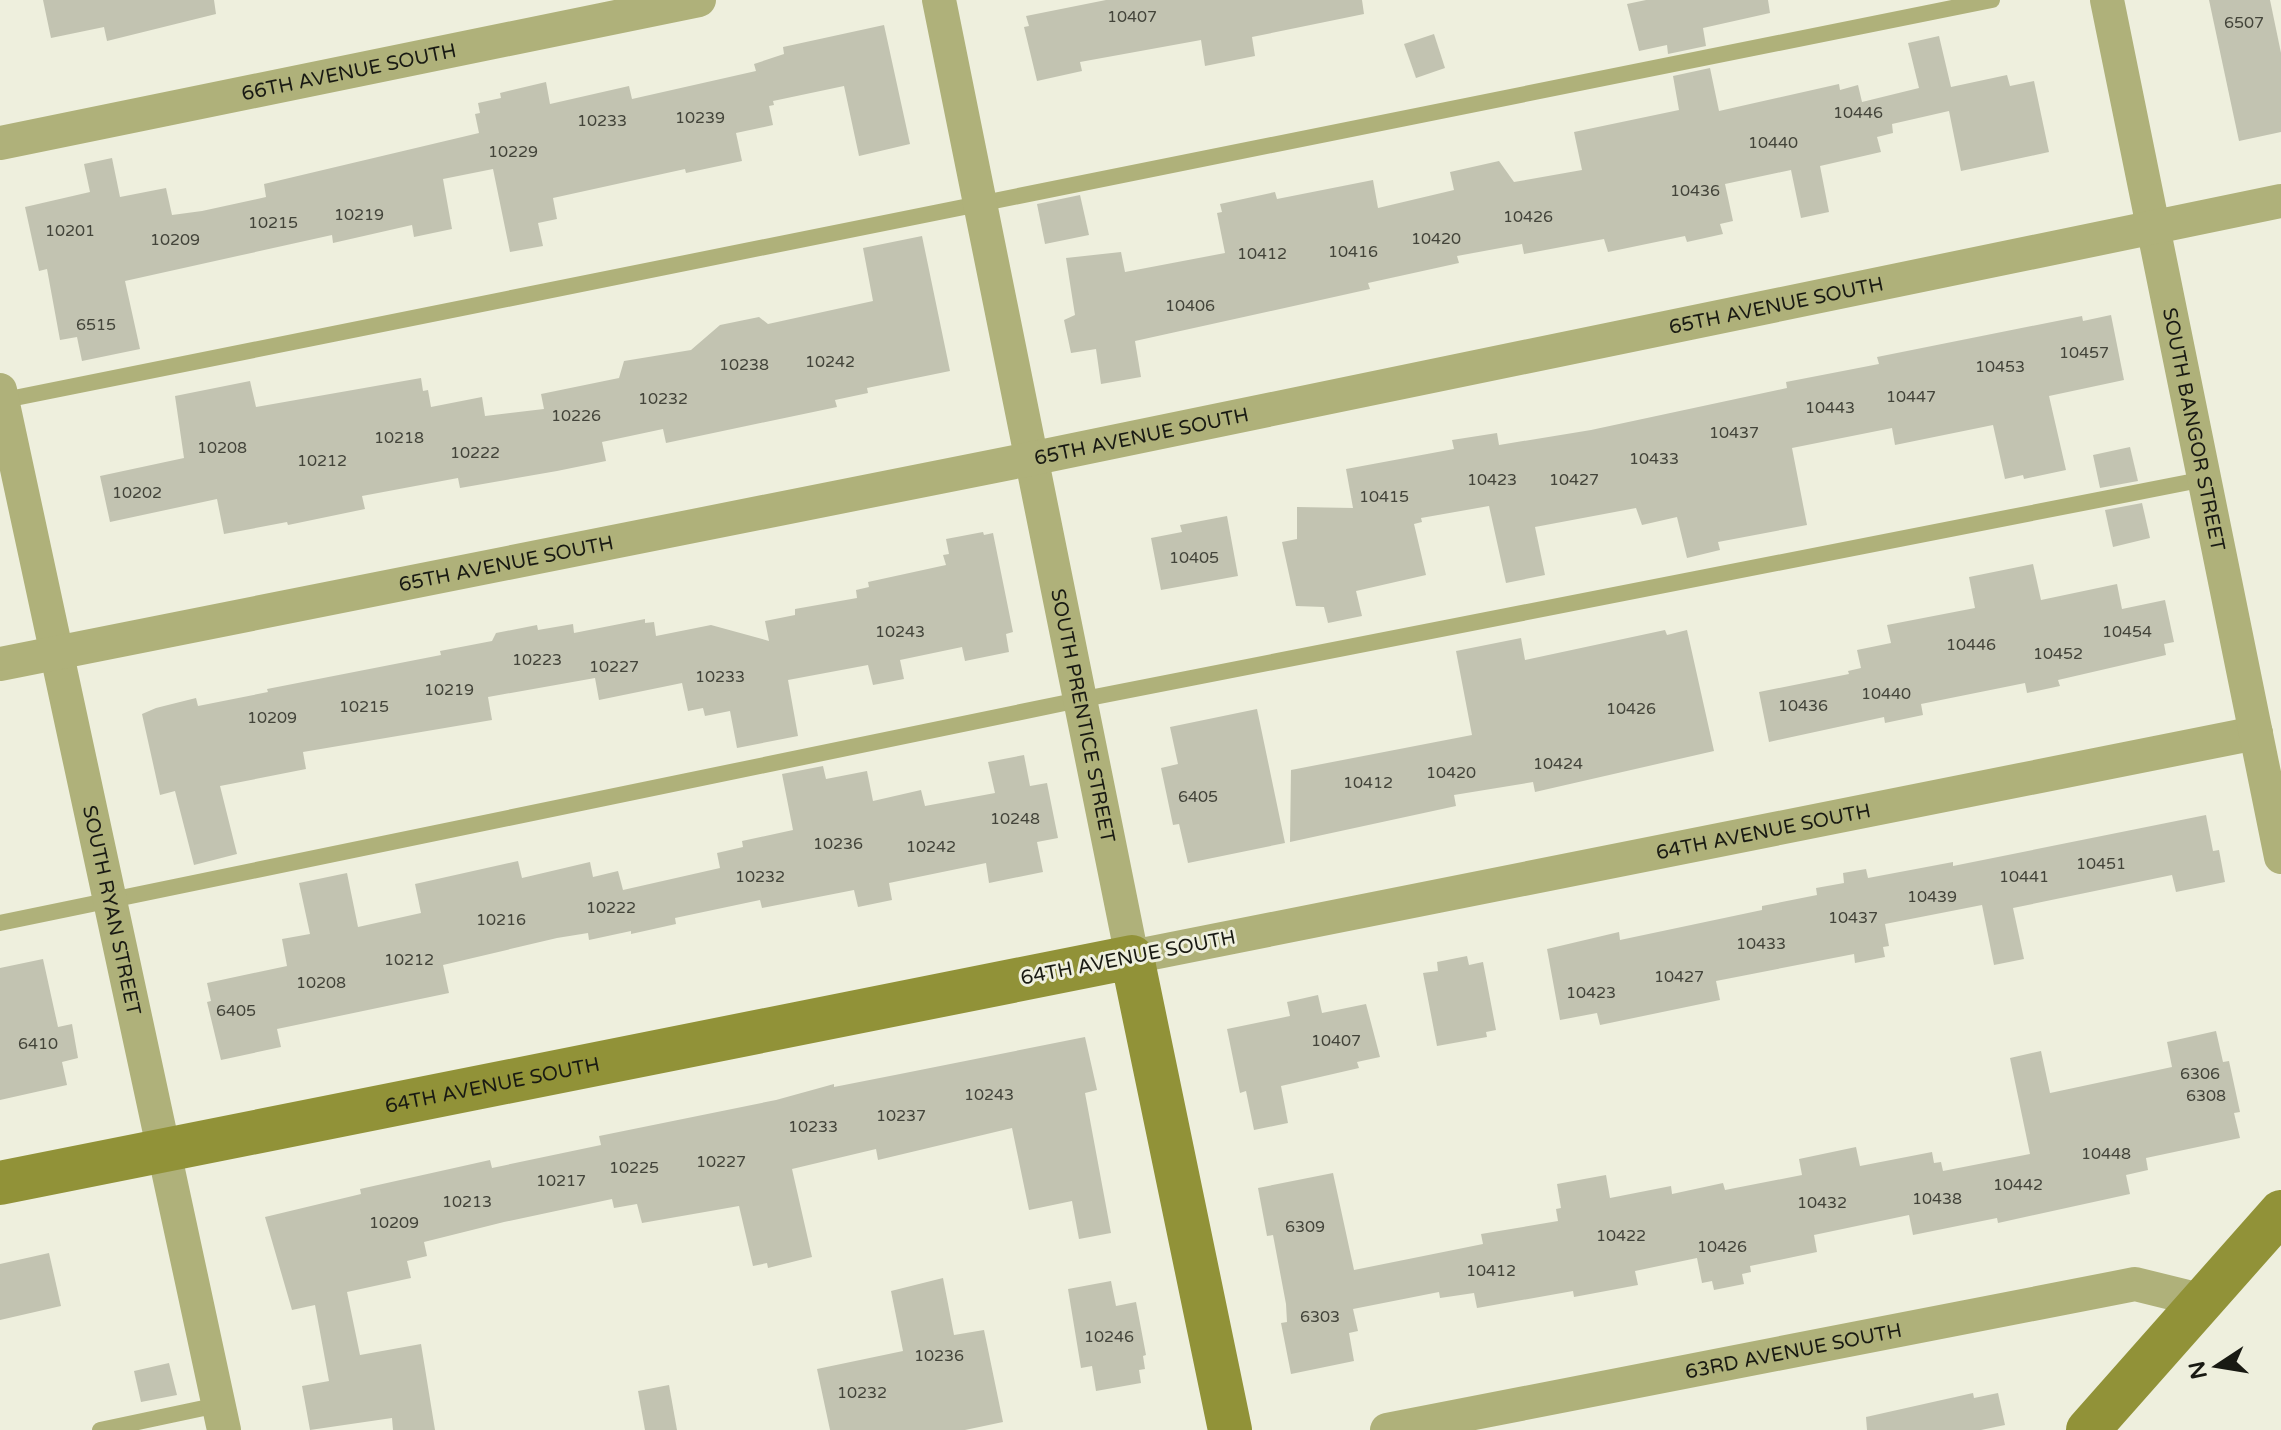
<svg xmlns="http://www.w3.org/2000/svg" width="2281" height="1430" viewBox="0 0 2281 1430" font-family="'Varela Round',sans-serif">
  <style>
    .building { fill: #c2c3b1 }
    .lines { fill: none; stroke-linecap: round; stroke-linejoin: round }
    .lane { stroke: #afb17a; stroke-width: 16 }
    .street { stroke: #afb17a; stroke-width: 34 }
    .secondary { stroke: #919238; stroke-width: 44 }
    .labels { text-anchor: middle; stroke-width: 6; stroke-linejoin: round; paint-order: stroke }
    .number-label { font-size: 16px; fill: #43443a }
    .street-label { font-size: 20px; fill: #191a13; stroke: #eeefdd }
  </style>
  <rect width="100%" height="100%" fill="#eeefdd"/>
  <g class="building">
    <path d="M43,0H214L216,14L107,41L104,27L51,38Z"/>
    <path d="M1106,0H1362L1364,14L1252,37L1255,56L1205,66L1201,40L1080,62L1082,71L1037,81L1024,27L1029,26L1026,16Z"/>
    <path d="M1646,0H1768L1770,13L1703,28L1706,46L1668,54L1667,45L1639,51L1627,4Z"/>
    <path d="M2209,0H2270L2281,53V132L2239,141Z"/>
    <path d="M884,25L910,144L859,156L844,86L773,101L774,105L769,106L773,125L736,133L742,161L686,173L685,169L553,198L557,219L538,223L543,246L510,252L493,169L443,179L452,229L414,237L412,225L333,243L332,235L125,281L140,349L82,361L77,337L60,340L47,269L39,271L25,207L90,192L84,164L112,158L120,197L166,188L172,215L202,211L266,197L264,184L479,133L475,114L480,113L478,103L501,98L500,93L546,82L550,104L629,86L632,99L756,71L754,64L784,54L783,47Z"/>
    <path d="M1434,34L1445,68L1416,78L1404,44Z"/>
    <path d="M1939,36L1951,87L2007,75L2010,86L2034,81L2049,152L1961,171L1949,111L1892,124L1893,133L1877,137L1881,152L1820,166L1829,212L1801,218L1791,170L1725,184L1733,221L1720,224L1723,234L1687,242L1685,236L1608,252L1604,239L1524,254L1522,244L1457,256L1459,263L1368,283L1370,289L1135,341L1141,377L1101,384L1096,349L1071,353L1064,320L1075,315L1066,258L1121,252L1125,272L1225,253L1217,213L1222,212L1220,204L1275,192L1277,199L1373,180L1378,208L1454,190L1450,172L1499,161L1514,182L1582,170L1574,132L1679,110L1673,76L1710,68L1719,111L1839,84L1840,90L1858,85L1862,102L1919,88L1908,43Z"/>
    <path d="M1080,195L1089,235L1045,244L1037,204Z"/>
    <path d="M922,236L950,371L867,388L868,393L835,400L837,407L666,443L663,429L602,442L606,461L557,471L460,488L458,478L362,496L365,509L288,525L287,522L224,534L217,499L110,522L100,476L184,458L175,396L250,381L256,407L421,378L423,391L428,390L431,407L482,397L485,416L544,409L541,394L619,378L624,361L691,350L720,325L759,317L768,324L873,301L863,248Z"/>
    <path d="M2111,315L2124,380L2049,396L2066,470L2024,479L2023,475L2005,479L1993,425L1895,445L1892,428L1792,448L1807,525L1718,542L1720,550L1687,558L1677,517L1642,525L1636,508L1535,527L1545,575L1506,583L1489,506L1421,518L1422,522L1414,524L1426,575L1356,591L1362,616L1328,623L1324,607L1296,606L1282,542L1297,539V507L1353,508L1346,469L1454,449L1452,440L1497,433L1499,445L1591,430L1787,388L1786,382L1879,364L1877,357L2082,316L2083,321Z"/>
    <path d="M2130,447L2138,481L2100,488L2093,455Z"/>
    <path d="M2142,503L2150,538L2113,547L2105,510Z"/>
    <path d="M1227,516L1238,576L1161,590L1151,538L1182,532L1180,525Z"/>
    <path d="M983,532L984,535L993,533L1013,632L1006,634L1009,652L965,661L962,647L900,660L904,679L873,685L868,665L788,680L798,736L737,748L730,711L705,716L703,708L688,711L682,683L599,700L595,678L488,697L492,720L303,752L306,769L220,786L237,854L194,865L175,791L160,795L142,714L156,708L196,698L198,706L268,692L267,689L441,655L440,651L492,641L496,633L537,625L538,630L573,624L574,633L645,619V623L654,622L656,636L711,625L769,641L765,621L795,615V609L857,598L856,590L869,587L868,582L946,565L943,555L949,554L946,539Z"/>
    <path d="M2033,564L2041,600L2117,584L2122,609L2165,600L2174,642L2164,644L2166,655L2058,680L2060,686L2027,693L2025,683L1921,704L1923,715L1885,723L1884,717L1769,742L1759,692L1849,674L1848,671L1861,668L1857,650L1891,643L1887,625L1975,608L1969,577Z"/>
    <path d="M1665,630L1667,635L1687,630L1714,751L1535,792L1533,782L1454,795L1456,806L1290,842L1291,770L1472,735L1456,651L1521,638L1525,660Z"/>
    <path d="M1257,709L1285,843L1188,863L1179,824L1173,825L1161,768L1178,764L1170,727Z"/>
    <path d="M1024,755L1030,786L1047,783L1058,838L1037,842L1043,872L989,883L986,863L889,883L892,900L858,907L854,890L762,908L760,900L675,918L676,924L631,934V931L589,940L588,933L557,938L443,965L449,993L277,1029L281,1047L221,1060L207,1002L211,1001L207,983L287,966L282,939L310,934L299,883L347,873L358,927L421,913L415,884L518,861L522,878L590,862L593,877L618,871L623,890L720,868L717,853L743,847L742,841L793,830L782,774L823,766L826,779L867,771L873,801L921,790L925,806L995,793L988,762Z"/>
    <path d="M2206,815L2213,851L2219,850L2225,882L2176,892L2172,875L2013,908L2024,959L1994,965L1982,905L1885,924L1889,946L1883,947L1885,957L1855,963L1854,954L1716,981L1720,1000L1600,1025L1597,1013L1560,1020L1547,949L1619,932L1620,940L1762,910V906L1817,895L1816,888L1844,883L1843,873L1866,869L1868,878L1953,862V866Z"/>
    <path d="M1467,956L1469,965L1483,962L1496,1030L1486,1032L1487,1037L1437,1046L1423,973L1438,971L1437,962Z"/>
    <path d="M43,959L58,1027L72,1024L78,1058L62,1062L67,1085L0,1100V968Z"/>
    <path d="M1318,995L1322,1013L1366,1004L1380,1057L1357,1062L1359,1068L1281,1086L1288,1123L1254,1130L1246,1091L1240,1093L1227,1029L1290,1016L1287,1002Z"/>
    <path d="M2216,1031L2223,1062L2229,1061L2240,1112L2234,1113L2240,1138L2146,1158L2148,1170L2126,1175L2130,1194L1998,1223L1997,1218L1913,1235L1909,1215L1814,1235L1817,1252L1750,1266L1751,1272L1742,1274L1744,1284L1714,1290L1712,1281L1702,1283L1697,1258L1635,1271L1638,1285L1574,1297L1573,1291L1477,1308L1474,1293L1440,1298L1439,1292L1353,1309L1358,1331L1349,1333L1354,1361L1291,1374L1281,1323L1287,1322L1286,1304L1273,1235L1267,1236L1258,1188L1333,1173L1354,1270L1483,1244L1481,1234L1558,1221L1556,1209L1561,1208L1557,1184L1606,1175L1610,1198L1671,1186L1672,1194L1723,1183L1725,1190L1802,1175L1799,1159L1856,1147L1860,1166L1932,1152L1934,1163L1941,1162L1943,1171L2030,1154L2010,1058L2041,1051L2050,1093L2172,1067L2167,1042Z"/>
    <path d="M1085,1037L1097,1090L1085,1093L1111,1233L1079,1239L1072,1201L1029,1210L1012,1128L878,1160L876,1149L792,1169L812,1257L768,1268L767,1263L753,1266L739,1206L642,1223L637,1204L614,1208L612,1199L504,1222L424,1242L427,1256L407,1261L411,1278L347,1292L360,1355L421,1344L435,1430H393L392,1418L310,1430L302,1386L329,1381L315,1305L292,1310L265,1217L361,1194L360,1189L490,1160L492,1168L601,1145L599,1136L776,1100L834,1084V1087L895,1075Z"/>
    <path d="M49,1253L61,1306L0,1320V1264Z"/>
    <path d="M943,1278L954,1335L984,1330L1003,1422L965,1430H830L817,1369L903,1351L891,1291Z"/>
    <path d="M1111,1281L1116,1306L1136,1302L1146,1355L1143,1356L1145,1369L1139,1370L1141,1383L1096,1391L1092,1366L1081,1368L1068,1289Z"/>
    <path d="M169,1363L177,1395L141,1402L134,1371Z"/>
    <path d="M669,1385L677,1430H645L638,1391Z"/>
    <path d="M1973,1393L1974,1398L1998,1393L2005,1425L1981,1430H1867L1866,1417Z"/>
  </g>
  <g class="lines">
    <g class="lane">
      <path d="M0,401L1992,0"/>
      <path d="M0,923L1079,700L2205,479"/>
      <path d="M100,1430L218,1405"/>
    </g>
    <g class="street">
      <path id="s1" d="M939,0L1132,957L2256,733"/>
      <path id="s2" d="M2107,0L2281,857"/>
      <path id="s3" d="M0,143L699,0"/>
      <path id="s4" d="M0,390L224,1430"/>
      <path id="s5" d="M0,664L1030,459L2281,201"/>
      <path id="s6" d="M1387,1430L2135,1284L2200,1300"/>
    </g>
    <g class="secondary">
      <path id="s7" d="M0,1183L1132,957L1230,1430"/>
      <path d="M2088,1430L2281,1212"/>
    </g>
  </g>
  <g class="labels">
    <g class="number-label">
      <text x="1132" y="22">10407</text>
      <text x="2244" y="28">6507</text>
      <text x="1858" y="118">10446</text>
      <text x="700" y="123">10239</text>
      <text x="602" y="126">10233</text>
      <text x="1773" y="148">10440</text>
      <text x="513" y="157">10229</text>
      <text x="1695" y="196">10436</text>
      <text x="359" y="220">10219</text>
      <text x="1528" y="222">10426</text>
      <text x="273" y="228">10215</text>
      <text x="70" y="236">10201</text>
      <text x="1436" y="244">10420</text>
      <text x="175" y="245">10209</text>
      <text x="1353" y="257">10416</text>
      <text x="1262" y="259">10412</text>
      <text x="1190" y="311">10406</text>
      <text x="96" y="330">6515</text>
      <text x="2084" y="358">10457</text>
      <text x="830" y="367">10242</text>
      <text x="744" y="370">10238</text>
      <text x="2000" y="372">10453</text>
      <text x="1911" y="402">10447</text>
      <text x="663" y="404">10232</text>
      <text x="1830" y="413">10443</text>
      <text x="576" y="421">10226</text>
      <text x="1734" y="438">10437</text>
      <text x="399" y="443">10218</text>
      <text x="222" y="453">10208</text>
      <text x="475" y="458">10222</text>
      <text x="1654" y="464">10433</text>
      <text x="322" y="466">10212</text>
      <text x="1492" y="485">10423</text>
      <text x="1574" y="485">10427</text>
      <text x="137" y="498">10202</text>
      <text x="1384" y="502">10415</text>
      <text x="1194" y="563">10405</text>
      <text x="900" y="637">10243</text>
      <text x="2127" y="637">10454</text>
      <text x="1971" y="650">10446</text>
      <text x="2058" y="659">10452</text>
      <text x="537" y="665">10223</text>
      <text x="614" y="672">10227</text>
      <text x="720" y="682">10233</text>
      <text x="449" y="695">10219</text>
      <text x="1886" y="699">10440</text>
      <text x="1803" y="711">10436</text>
      <text x="364" y="712">10215</text>
      <text x="1631" y="714">10426</text>
      <text x="272" y="723">10209</text>
      <text x="1558" y="769">10424</text>
      <text x="1451" y="778">10420</text>
      <text x="1368" y="788">10412</text>
      <text x="1198" y="802">6405</text>
      <text x="1015" y="824">10248</text>
      <text x="838" y="849">10236</text>
      <text x="931" y="852">10242</text>
      <text x="2101" y="869">10451</text>
      <text x="760" y="882">10232</text>
      <text x="2024" y="882">10441</text>
      <text x="1932" y="902">10439</text>
      <text x="611" y="913">10222</text>
      <text x="1853" y="923">10437</text>
      <text x="501" y="925">10216</text>
      <text x="1761" y="949">10433</text>
      <text x="409" y="965">10212</text>
      <text x="1679" y="982">10427</text>
      <text x="321" y="988">10208</text>
      <text x="1591" y="998">10423</text>
      <text x="236" y="1016">6405</text>
      <text x="1336" y="1046">10407</text>
      <text x="38" y="1049">6410</text>
      <text x="2200" y="1079">6306</text>
      <text x="989" y="1100">10243</text>
      <text x="2206" y="1101">6308</text>
      <text x="901" y="1121">10237</text>
      <text x="813" y="1132">10233</text>
      <text x="2106" y="1159">10448</text>
      <text x="721" y="1167">10227</text>
      <text x="634" y="1173">10225</text>
      <text x="561" y="1186">10217</text>
      <text x="2018" y="1190">10442</text>
      <text x="1937" y="1204">10438</text>
      <text x="467" y="1207">10213</text>
      <text x="1822" y="1208">10432</text>
      <text x="394" y="1228">10209</text>
      <text x="1305" y="1232">6309</text>
      <text x="1621" y="1241">10422</text>
      <text x="1722" y="1252">10426</text>
      <text x="1491" y="1276">10412</text>
      <text x="1320" y="1322">6303</text>
      <text x="1109" y="1342">10246</text>
      <text x="939" y="1361">10236</text>
      <text x="862" y="1398">10232</text>
    </g>
    <g class="street-label">
      <text dy="7" stroke="none"><textPath href="#s3" startOffset="356">66TH AVENUE SOUTH</textPath></text>
      <text dy="7" stroke="none"><textPath href="#s5" startOffset="1812">65TH AVENUE SOUTH</textPath></text>
      <text dy="7" stroke="none"><textPath href="#s2" startOffset="438">SOUTH BANGOR STREET</textPath></text>
      <text dy="7" stroke="none"><textPath href="#s5" startOffset="1164">65TH AVENUE SOUTH</textPath></text>
      <text dy="7" stroke="none"><textPath href="#s5" startOffset="516">65TH AVENUE SOUTH</textPath></text>
      <text dy="7" stroke="none"><textPath href="#s1" startOffset="730">SOUTH PRENTICE STREET</textPath></text>
      <text dy="7" stroke="none"><textPath href="#s1" startOffset="1620">64TH AVENUE SOUTH</textPath></text>
      <text dy="7" stroke="none"><textPath href="#s4" startOffset="532">SOUTH RYAN STREET</textPath></text>
      <text transform="translate(1128 957) rotate(-11)" y="7">64TH AVENUE SOUTH</text>
      <text dy="7" stroke="none"><textPath href="#s7" startOffset="502">64TH AVENUE SOUTH</textPath></text>
      <text dy="7" stroke="none"><textPath href="#s6" startOffset="414">63RD AVENUE SOUTH</textPath></text>
    </g>
  </g>
  <g transform="translate(2217 1366) rotate(258)" stroke="#eeefdd" stroke-width="6" paint-order="stroke">
  <path d="M0-6L14 30L0 20L-14 30Z" fill="#191a13"/>
  <text y="-12" font-size="22" font-weight="bold" text-anchor="middle" fill="#191a13">N</text>
  </g>
</svg>
